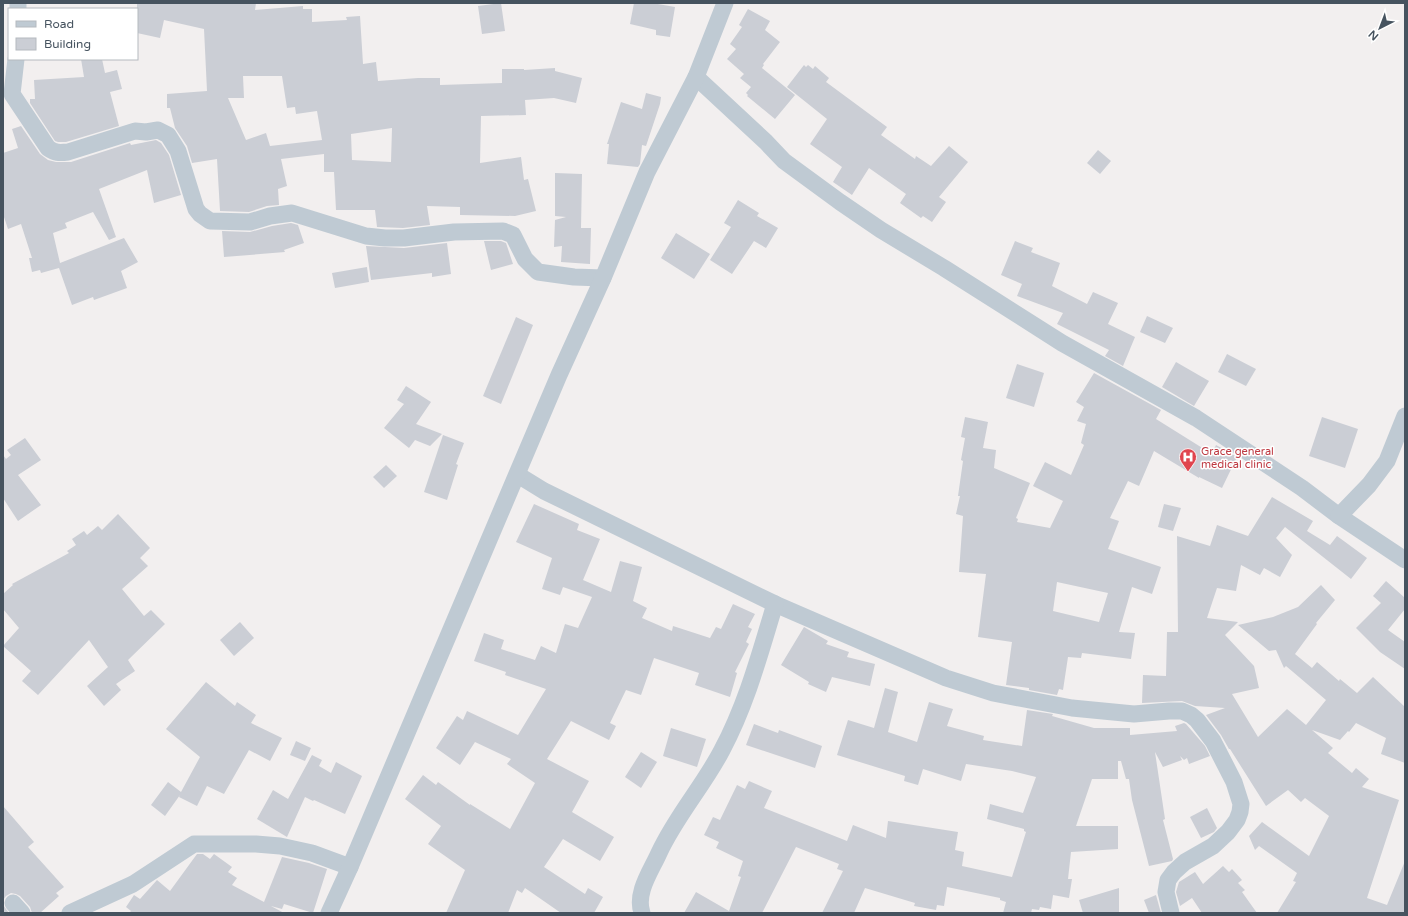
<svg xmlns="http://www.w3.org/2000/svg" width="1408" height="916" viewBox="0 0 1408 916" font-family="'Varela Round',sans-serif">
  <style>
    .building { fill: #cbced5; fill-rule: evenodd }
    .lines { fill: none; stroke-linecap: round; stroke-linejoin: round }
    .street { stroke: #bfcad3; stroke-width: 17 }
    .labels { text-anchor: middle; stroke-width: 3; stroke-linejoin: round; paint-order: stroke }
    .health-label { font-size: 11px; fill: #be3a42; stroke: #fff; text-anchor: start }
  </style>
  <rect width="100%" height="100%" fill="#f2efef"/>
  <g class="building">
    <path d="M137,3H256L255,10L303,6V9H312V22L347,20L346,17L360,16L363,64L376,62L378,81L418,78H440V85L502,83V69H524V70L555,68V71L582,78L576,103L554,98L525,100L526,115L481,116L480,163L521,157L524,180L528,179L536,211L515,216L460,215V207L427,206L430,225L403,228L377,227L375,210H336L334,172H324V154L281,159L287,186L278,189L279,205L267,206L249,212L220,211L217,159L192,163L187,146L175,128L170,108H167V94L207,91L204,29L164,20L160,38L137,33ZM243,76H282L287,108L295,107L296,114L317,111L322,140L270,146L266,133L246,140L228,98H244ZM392,128L391,162L352,160L351,134Z"/>
    <path d="M501,3L505,31L482,34L478,6Z"/>
    <path d="M634,3H652L675,7L670,37L656,35V30L630,24Z"/>
    <path d="M748,9L770,21L765,30L780,42L763,64L764,65L762,68L795,95L775,119L747,96L748,95L746,93L751,87L740,78L744,74L727,59L736,49L730,44L742,27L739,25Z"/>
    <path d="M81,59H102L105,73L117,70L122,89L110,92L119,126L66,142H58L55,141L30,103V99H35L34,80L84,77Z"/>
    <path d="M804,65L806,67L808,65L813,69L815,66L829,78L826,82L887,127L881,135L915,159L916,156L931,166L949,146L968,162L939,197L946,202L932,222L923,216L921,218L900,203L906,194L869,168L852,195L833,182L842,167L810,144L827,119L787,87Z"/>
    <path d="M646,93L661,97L660,104L646,146L642,145L640,164L638,167L607,164L609,144H607L621,102L642,109Z"/>
    <path d="M21,126L40,154L48,160L56,162H71L130,143L131,145L156,140L161,143L169,155L181,195L154,203L147,170L99,189L116,237L109,240L93,212L65,223L67,228L53,233L60,263L124,238L138,262L121,271L127,288L94,300L93,297L72,305L59,268L41,273L40,270L32,272L29,258H32L21,224L8,229L3,214V153L18,148L12,129Z"/>
    <path d="M1098,150L1111,161L1100,174L1087,163Z"/>
    <path d="M555,173L582,174L581,228H591L590,264L561,262L562,246L554,247L555,220L566,217L555,216Z"/>
    <path d="M738,200L759,213L757,216L778,228L766,248L754,241L732,274L710,260L731,227L724,223Z"/>
    <path d="M291,223L298,225L304,243L284,250L285,252L224,257L222,231L250,232L272,226Z"/>
    <path d="M676,233L710,254L694,279L661,258Z"/>
    <path d="M484,241H501L506,243L513,264L491,270Z"/>
    <path d="M1015,241L1033,248L1031,252L1060,263L1052,286L1087,304L1093,292L1118,303L1108,324L1135,337L1123,366L1105,356L1109,350L1057,324L1063,313L1017,296L1022,284L1001,275Z"/>
    <path d="M447,243L451,274L432,277V273L371,280L366,246L404,248Z"/>
    <path d="M367,267L369,282L335,288L332,273Z"/>
    <path d="M1147,316L1173,328L1165,343L1140,332Z"/>
    <path d="M516,317L533,325L501,404L483,396Z"/>
    <path d="M1227,354L1256,369L1246,386L1218,372Z"/>
    <path d="M1176,362L1209,381L1194,406L1162,387Z"/>
    <path d="M1017,364L1044,373L1034,407L1006,398Z"/>
    <path d="M1094,373L1161,410L1156,419L1212,454L1216,445L1237,457L1222,488L1199,477V478L1154,451L1139,486L1128,481L1110,518L1119,521L1108,549L1161,567L1152,594L1132,587L1119,632L1135,633L1131,659L1082,653L1081,658L1068,657L1063,690L1059,689L1057,695L1029,690V688L1006,685L1012,642L978,637L986,574L959,572L963,516L956,514L960,496H958L963,461L961,460L965,438L961,437L965,417L988,422L983,448L996,450L994,468L1030,483L1016,518L1018,519L1017,522L1050,528L1063,501L1033,486L1045,462L1071,475L1084,445L1081,443L1086,424L1077,421L1084,407L1076,402ZM1057,582L1108,593L1099,622L1053,611Z"/>
    <path d="M406,386L431,402L416,424L442,434L430,446L415,440L409,448L384,428L404,404L397,400Z"/>
    <path d="M1322,417L1358,429L1345,468L1309,456Z"/>
    <path d="M443,435L464,443L456,464L458,465L447,500L424,492Z"/>
    <path d="M25,438L41,460L18,475L41,505L18,521L3,498V455L6,459L11,455L7,450Z"/>
    <path d="M386,465L397,476L384,488L373,477Z"/>
    <path d="M1272,497L1313,521L1307,531L1330,545L1337,536L1367,558L1351,579L1285,527L1276,538L1292,555L1280,577L1264,568L1260,575L1241,565L1236,591L1217,588L1207,618L1238,622L1225,635L1254,666L1259,688L1232,694L1258,737L1287,709L1306,725L1326,700L1286,666L1284,668L1276,650L1269,651L1238,625L1273,617L1298,607L1321,585L1335,600L1316,623L1317,624L1295,654L1312,668L1317,662L1339,681L1340,679L1357,693L1373,677L1405,707V763L1381,754L1386,738L1356,723L1349,732L1348,731L1340,740L1312,730L1333,748L1328,753L1352,773L1356,768L1369,779L1362,787L1399,800L1367,898L1387,905L1405,861V913H1277L1296,882L1293,881L1297,873L1259,846L1255,850L1249,836L1262,822L1309,856L1329,816L1305,798L1301,802L1288,790L1266,806L1230,749H1229L1221,735L1206,715L1225,708L1195,706L1182,701L1142,703L1143,675L1166,676L1167,632H1178L1177,536L1210,546L1217,525L1248,536Z"/>
    <path d="M534,504L579,524L577,530L600,539L583,580L611,592L620,561L642,567L633,601L647,608L642,618L672,631L673,626L710,638L716,627L721,629L733,604L755,614L748,627L752,629L746,642L749,644L735,672L737,673L730,697L695,685L699,673L654,658L641,695L626,690L610,723L616,726L609,740L571,721L547,759L589,781L572,812L614,837L600,861L563,839L544,867L585,894L588,888L603,897L594,913H561L525,888L522,893L517,890L508,913H446L465,870L428,844L441,826L405,799L423,775L436,785L438,782L470,805V804L510,829L535,783L507,764L511,759L475,742L460,765L436,748L457,716L463,720L467,711L518,735L546,689L505,675L506,672L474,661L484,633L504,640L501,649L535,660L541,646L556,653L565,624L578,628L592,597L563,587L560,595L542,589L552,558L516,542Z"/>
    <path d="M1164,504L1181,508L1173,531L1158,527Z"/>
    <path d="M118,514L150,548L140,558L148,566L122,589L144,616L151,610L165,624L128,660L135,671L116,684L121,690L104,706L87,686L108,667L89,640L38,695L22,681L31,671L3,646L19,628L3,609V594L13,585L12,584L69,553L67,551L76,545L72,539L84,531L87,535L98,526L102,530Z"/>
    <path d="M1386,581L1405,598V609L1388,630L1405,642V669L1380,652L1356,628L1381,603L1373,596Z"/>
    <path d="M240,622L254,638L234,656L220,640Z"/>
    <path d="M804,627L828,641L826,644L849,652L847,657L875,664L870,686L832,677L826,692L808,684L809,682L781,665Z"/>
    <path d="M206,682L235,706L237,702L256,715L251,723L282,738L270,761L249,750L224,794L207,786L197,806L179,797L180,795L165,816L151,805L168,782L181,792L200,757L166,729Z"/>
    <path d="M885,688L898,692L888,732L917,742L929,702L953,709L947,726L984,736L983,740L1022,746L1027,710L1053,714L1052,716L1094,728H1130V735L1177,731L1175,726L1184,723L1186,724L1205,746L1210,756L1189,764L1187,758L1184,760L1180,756L1182,760L1163,767L1155,752L1165,819L1163,820L1173,859L1172,861L1149,866L1132,800L1129,779H1126L1121,761H1118V779H1092L1076,826H1118V849L1071,852L1068,879H1072L1069,898L1053,895L1051,909L1040,907L1039,910L1032,909L1031,913H1003L1006,902L1000,900V898L947,887L944,906L937,905L936,910L914,906L915,903L865,888L854,913H822L843,871L837,869L839,864L796,847L762,913H684L696,892L729,911L741,877L738,876L743,861L716,848L719,842L704,835L713,817L720,820L737,785L745,789L749,781L772,791L764,808L847,841L853,825L886,838L888,821L958,832L955,850L964,852L962,866L1012,877L1026,832L1024,831V829L987,819L990,804L1023,813L1036,777L1012,771L966,764L961,781L923,769L918,785L904,781L905,776L837,755L848,720L874,728Z"/>
    <path d="M754,724L778,733L779,730L822,746L815,768L746,745Z"/>
    <path d="M671,728L706,739L697,767L663,756Z"/>
    <path d="M296,741L311,748L305,761L290,755Z"/>
    <path d="M641,752L657,762L641,788L625,777Z"/>
    <path d="M312,755L322,760L319,766L331,773L336,762L362,776L345,814L314,800L313,801L305,797L287,837L257,819L273,790L288,799Z"/>
    <path d="M3,806L34,842L28,847L64,887L56,893L59,896L40,913H32L30,907L20,896L16,894L11,893L6,896L3,900V905L9,913H3Z"/>
    <path d="M1207,808L1217,828L1214,832L1201,838L1190,817Z"/>
    <path d="M197,854H203L210,859L214,854L232,867L228,872L237,878L232,885L264,902L282,857L309,863L327,869L313,913L284,904L282,909L271,906L284,913H129L131,911L126,907L134,895L140,899L157,880L170,891Z"/>
    <path d="M1223,866L1229,872L1232,869L1242,880L1238,883L1245,890L1242,892L1257,913H1202L1192,898L1180,906L1176,892L1179,882L1195,872L1203,884Z"/>
    <path d="M1119,888V913H1083L1079,900Z"/>
    <path d="M1156,895L1161,913H1149L1144,900Z"/>
  </g>
  <g class="lines">
    <g class="street">
      <path d="M18,9V3"/>
      <path d="M16,59L12,94L48,148C55,153 59,153 68,152L135,131L146,132L158,130L168,135L178,151L196,209L200,214L210,221L250,222L270,216L292,213L366,236L385,238H404L454,232L503,231L513,235L525,259L538,272L574,277L603,278"/>
      <path d="M696,77L766,142L784,161L840,202L881,230L944,268L1062,343L1196,418L1302,488L1339,516L1405,560"/>
      <path d="M518,475L544,491L775,604L946,678L993,693L1072,708L1134,714L1169,711H1182L1191,715L1197,720L1213,741L1234,782L1241,804L1240,812L1237,820L1228,832L1213,846L1185,862L1174,872L1168,880L1166,892L1171,913"/>
      <path d="M1339,516L1369,485L1387,461L1405,416"/>
      <path d="M13,903L22,913"/>
      <path d="M70,913L133,884L194,844H256L280,846L312,853L350,867"/>
      <path d="M329,913L350,867L559,375L603,278L647,172L696,77L725,3"/>
      <path d="M642,913C635,893 651,871 659,853C676,816 704,785 722,750C747,703 760,653 775,604"/>
    </g>
  </g>
  <defs>
    <g id="hospital-pin" transform="scale(0.9)"><path d="M0 17L-7.5 6A9.5 9.5 0 1 1 7.5 6Z" fill="#e0444e" stroke="#fff"/><path d="M-5-5h3v3.5h4V-5h3V5h-3V1.5h-4V5h-3Z" fill="#fff"/></g>
  </defs>
  <g fill-rule="evenodd">
    <use href="#hospital-pin" x="1188" y="457"/>
  </g>
  <g class="labels">
    <g class="health-label">
      <text x="1201" y="455">Grace general<tspan x="1201" dy="13">medical clinic</tspan></text>
    </g>
  </g>
  <rect width="1408" height="916" fill="none" stroke="#46535f" stroke-width="8"/>
  <rect x="8" y="8" width="130" height="52" fill="#ffffff" stroke="#b5babf"/>
  <rect x="16" y="21" width="20" height="6" fill="#bfcad3" stroke="#b5babf"/>
  <text x="44" y="28" font-size="12" fill="#46535f">Road</text>
  <rect x="16" y="38" width="20" height="12" fill="#cbced5" stroke="#b5babf"/>
  <text x="44" y="48" font-size="12" fill="#46535f">Building</text>
  <g transform="translate(1380 28) rotate(222)" stroke="#ffffff" stroke-width="3" paint-order="stroke">
  <path d="M0-3L7 15L0 10L-7 15Z" fill="#46535f"/>
  <text y="-6" font-size="11" font-weight="bold" text-anchor="middle" fill="#46535f">N</text>
  </g>
</svg>
